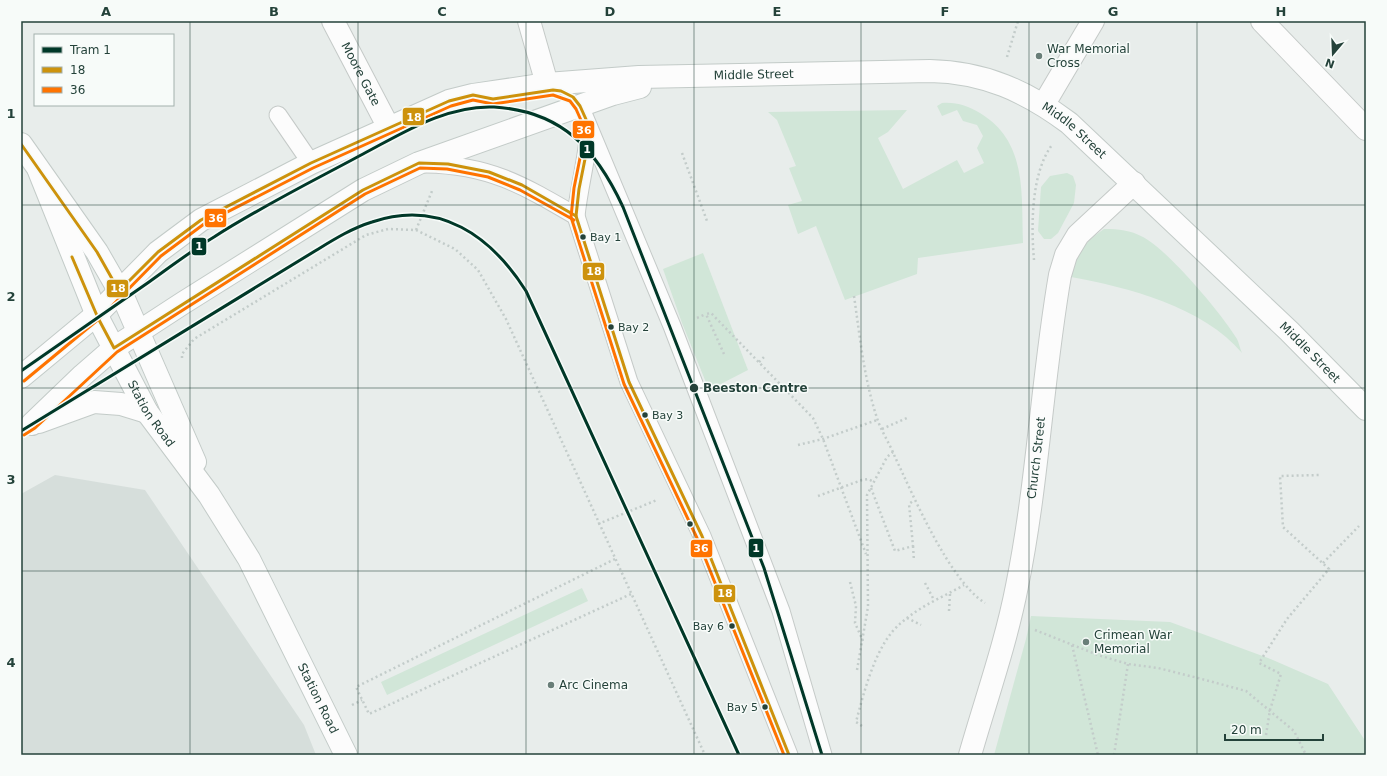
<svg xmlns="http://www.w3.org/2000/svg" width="1387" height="776" viewBox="0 0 1387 776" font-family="'DejaVu Sans',sans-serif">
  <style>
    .built { fill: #d6dedb }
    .green { fill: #d1e6d8 }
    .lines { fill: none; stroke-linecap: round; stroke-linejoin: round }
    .lane-casing { stroke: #c5cac8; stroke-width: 19 }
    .street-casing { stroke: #c5cac8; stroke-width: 24 }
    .secondary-casing { stroke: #c3cbc8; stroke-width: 24 }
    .path { stroke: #c3ccca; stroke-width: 2.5; stroke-dasharray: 2 3; stroke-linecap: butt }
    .lane { stroke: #fcfcfc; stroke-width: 17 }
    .street { stroke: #fcfcfc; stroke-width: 22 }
    .secondary { stroke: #fcfcfc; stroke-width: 22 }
    .bus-1-casing { stroke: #f7fbf9; stroke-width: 6 }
    .bus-2-casing { stroke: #f7fbf9; stroke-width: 6 }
    .bus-1 { stroke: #cd920c; stroke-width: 3 }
    .bus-2 { stroke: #ff7300; stroke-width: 3 }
    .tram-1-casing { stroke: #f7fbf9; stroke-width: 6 }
    .tram-1 { stroke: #003828; stroke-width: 3 }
    .grid { fill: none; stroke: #24423a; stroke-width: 1; stroke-opacity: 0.55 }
    .poi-dot { fill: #697e78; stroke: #f7fbf9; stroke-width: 1.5 }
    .bus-dot { fill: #24423a; stroke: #f7fbf9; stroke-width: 1.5 }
    .labels { text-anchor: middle; stroke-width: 3; stroke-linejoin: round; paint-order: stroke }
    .bus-label { font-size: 11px; fill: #24423a; stroke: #f7fbf9; text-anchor: start }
    .poi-label { font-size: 12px; fill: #24423a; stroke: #f7fbf9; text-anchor: start }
    .street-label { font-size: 12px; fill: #24423a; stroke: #f7fbf9 }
    .stop-label { font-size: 12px; font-weight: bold; fill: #24423a; stroke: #f7fbf9; text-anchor: start }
    .line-badge { stroke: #f7fbf9; stroke-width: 1.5 }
    .badge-label { font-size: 11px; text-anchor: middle; font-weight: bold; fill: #fff }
    .neatline { fill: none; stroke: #24423a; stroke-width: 1.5 }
    .grid-label { font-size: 13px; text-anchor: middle; font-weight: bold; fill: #24423a }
  </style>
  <rect width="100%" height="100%" fill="#e8edeb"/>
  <path class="built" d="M55,475L145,490L304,725L316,755H21V494Z"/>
  <g class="green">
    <path d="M942,103C957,102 968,106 980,113C1028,142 1021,194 1023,243L918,258L917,274L845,300L816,226L798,234L788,205L802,201L789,168L796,166L777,120L768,112L907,110L888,132L878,138L903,189L957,160L964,173L984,163L977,148L983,136L977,125L963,121L957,110L942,116L937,106Z"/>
    <path d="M1067,173L1073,176L1076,185L1074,203L1058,233L1051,239H1044L1038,231L1041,187L1050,176Z"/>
    <path d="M1104,229C1119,229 1130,230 1143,237C1168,250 1222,314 1237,339C1239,343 1240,349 1242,353C1204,307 1127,287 1071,277C1077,253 1084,242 1104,229Z"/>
    <path d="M703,253L748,370L709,390L682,323L663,269Z"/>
    <path d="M582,588L588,601L387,695L381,682Z"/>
    <path d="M1031,616L1170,622L1268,658L1328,684L1366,742V755H994L1026,639Z"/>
  </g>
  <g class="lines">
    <g class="lane-casing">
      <g id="lane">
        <path d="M580,106L672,326L781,611L823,755"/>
        <path d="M278,115L311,163"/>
        <path d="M589,130C587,159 579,187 576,216L629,382L702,536L789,755"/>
        <path d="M426,164C489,165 523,185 576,216"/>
      </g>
    </g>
    <g class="street-casing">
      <g id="street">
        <path id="s1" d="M333,21L389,128"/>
        <path d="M529,21L547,84"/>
        <path d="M1262,21L1366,129"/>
        <path d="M1044,104L1093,21"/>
        <path id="s2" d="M970,755C986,699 1006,643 1017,586C1038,483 1042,378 1060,275L1066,255L1078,235L1134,183"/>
      </g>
    </g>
    <g class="secondary-casing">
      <g id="secondary">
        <path d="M21,144L97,252L124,299L195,462"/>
        <path id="s3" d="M39,171L98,318L147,412L209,495L249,559L346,755"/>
        <path id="s4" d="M21,377L97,314L158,252L201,220L311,163L449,101L473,95L547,84L639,77L930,71C984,72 1026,91 1069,123L1289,331L1366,409"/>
        <path d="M39,422L94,402L121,404L147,412"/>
        <path d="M32,424L83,375L114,348L183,303L363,190L419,163L613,94L640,87"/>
      </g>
    </g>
    <g class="path">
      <path d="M1007,57L1018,21"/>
      <path d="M682,153L707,221"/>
      <path d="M416,230L432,191"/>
      <path d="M1034,260C1031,226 1031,173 1052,145"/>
      <path d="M854,296C860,337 864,379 877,418C881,431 890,444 895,457C914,497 949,580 985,603"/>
      <path d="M697,318L706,314"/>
      <path d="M724,354L706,314L711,313L813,418L823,439L866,554"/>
      <path d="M182,358V354L194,339L366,235L388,229L416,230L455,249L478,270L506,319L705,755"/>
      <path d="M759,362L766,355"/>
      <path d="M882,429L907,418"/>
      <path d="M798,445L823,439L877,420"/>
      <path d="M871,488L895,551L913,546L909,504L914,500"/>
      <path d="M818,496L862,480L868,479L874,482"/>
      <path d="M598,524L657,500"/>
      <path d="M913,546L914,561"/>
      <path d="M615,559L356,687L369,714L631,594"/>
      <path d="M1323,563L1359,526"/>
      <path d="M850,582L856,606L855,623L863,641"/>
      <path d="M925,583L934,600"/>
      <path d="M949,611L950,594"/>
      <path d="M907,618L921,625"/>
      <path d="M1035,630L1098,655L1128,664L1158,668L1198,678L1246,691L1294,731L1306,755"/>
      <path d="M1072,645L1098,755"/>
      <path d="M857,670L868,607L867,495L887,457L893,452"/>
      <path d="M352,705L362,700"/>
      <path d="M862,726L856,722C864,692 876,643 901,623C920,606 943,597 964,585"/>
      <path d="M1266,735L1270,710L1281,674L1259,663L1287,619L1329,569L1283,527L1280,476L1319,475"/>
      <path d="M1114,755L1128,664"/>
    </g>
    <use href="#lane" class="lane"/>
    <use href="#street" class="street"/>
    <use href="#secondary" class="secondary"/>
    <g class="bus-1-casing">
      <g id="bus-1">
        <path d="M21,144L97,252L119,291L158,252L201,220L311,163L449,101L473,95L493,99L553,90L561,91L573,97L580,106L589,126L588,144L579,189L576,216L629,382L702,536L789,755"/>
        <path d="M72,257L98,318L114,348L363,190L419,163L448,164L489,172L522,185L576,216"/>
      </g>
    </g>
    <g class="bus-2-casing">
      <g id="bus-2">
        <path d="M24,381L100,318L161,256L204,224L313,168L451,106L473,100L493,104L553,95L570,101L576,109L584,127L583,143L574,188L571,217L624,384L697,538L784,755"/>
        <path d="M24,435L35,428L117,352L365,194L420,168L447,169L488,177L520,190L574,220"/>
      </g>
    </g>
    <use href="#bus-1" class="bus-1"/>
    <use href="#bus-2" class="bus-2"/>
    <g class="tram-1-casing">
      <g id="tram-1">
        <path d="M21,371C64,341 106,312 149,282C170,267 191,251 214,237C262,206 313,181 363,154C403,133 446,105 494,107C562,111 596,149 623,207L764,568L822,755"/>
        <path d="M21,431L315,251C333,240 352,228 372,222C440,199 491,236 526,291L739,755"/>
      </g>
    </g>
    <use href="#tram-1" class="tram-1"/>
  </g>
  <path class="grid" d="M190,21V755M358,21V755M526,21V755M694,21V755M861,21V755M1029,21V755M1197,21V755M21,205H1366M21,388H1366M21,571H1366"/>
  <g class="poi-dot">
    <circle cx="1039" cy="56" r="4"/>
    <circle cx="1086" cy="642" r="4"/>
    <circle cx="551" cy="685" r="4"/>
  </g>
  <g class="bus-dot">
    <circle cx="583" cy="237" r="3.5"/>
    <circle cx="611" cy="327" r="3.5"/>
    <circle cx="694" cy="388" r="5"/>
    <circle cx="645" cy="415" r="3.5"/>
    <circle cx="690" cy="524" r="3.5"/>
    <circle cx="732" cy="626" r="3.5"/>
    <circle cx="765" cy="707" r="3.5"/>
  </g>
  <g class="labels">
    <g class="bus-label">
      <text x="590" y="241">Bay 1</text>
      <text x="618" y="331">Bay 2</text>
      <text x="652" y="419">Bay 3</text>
      <text x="724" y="630" text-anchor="end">Bay 6</text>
      <text x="758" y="711" text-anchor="end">Bay 5</text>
    </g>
    <g class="poi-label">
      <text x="1047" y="53">War Memorial<tspan x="1047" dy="14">Cross</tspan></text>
      <text x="1094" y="639">Crimean War<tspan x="1094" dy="14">Memorial</tspan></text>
      <text x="559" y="689">Arc Cinema</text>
    </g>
    <g class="street-label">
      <text dy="4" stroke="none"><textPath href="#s1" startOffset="60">Moore Gate</textPath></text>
      <text dy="4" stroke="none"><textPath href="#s4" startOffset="821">Middle Street</textPath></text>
      <text dy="4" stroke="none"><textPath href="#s4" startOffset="1157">Middle Street</textPath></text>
      <text dy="4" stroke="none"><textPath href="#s4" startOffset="1481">Middle Street</textPath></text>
      <text dy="4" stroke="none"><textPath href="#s3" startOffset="268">Station Road</textPath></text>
      <text dy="4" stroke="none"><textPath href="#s2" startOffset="305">Church Street</textPath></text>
      <text dy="4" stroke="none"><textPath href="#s3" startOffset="599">Station Road</textPath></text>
    </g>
    <g class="stop-label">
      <text x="703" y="392">Beeston Centre</text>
    </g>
  </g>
  <g class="line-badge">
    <rect x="402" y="107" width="23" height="19" rx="4" fill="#cd920c"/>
    <rect x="572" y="120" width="23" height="19" rx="4" fill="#ff7300"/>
    <rect x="579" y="140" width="16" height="19" rx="4" fill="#003828"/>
    <rect x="204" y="208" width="23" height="20" rx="4" fill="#ff7300"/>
    <rect x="191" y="237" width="16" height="19" rx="4" fill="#003828"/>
    <rect x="582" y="262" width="23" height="19" rx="4" fill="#cd920c"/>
    <rect x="106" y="279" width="23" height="19" rx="4" fill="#cd920c"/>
    <rect x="748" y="538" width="16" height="20" rx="4" fill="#003828"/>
    <rect x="690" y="539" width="23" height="19" rx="4" fill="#ff7300"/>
    <rect x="713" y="584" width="23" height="19" rx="4" fill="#cd920c"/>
  </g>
  <g class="badge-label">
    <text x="414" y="121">18</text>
    <text x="584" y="134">36</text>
    <text x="587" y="153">1</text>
    <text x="216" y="222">36</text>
    <text x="199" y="250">1</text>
    <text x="594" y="275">18</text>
    <text x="118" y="292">18</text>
    <text x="756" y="552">1</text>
    <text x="701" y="552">36</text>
    <text x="725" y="597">18</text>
  </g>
  <rect width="1387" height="776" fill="none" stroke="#f7fbf9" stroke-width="44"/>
  <rect x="34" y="34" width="140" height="72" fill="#f7fbf9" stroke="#a3b1ad"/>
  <rect x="42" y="47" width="20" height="6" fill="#003828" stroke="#a3b1ad"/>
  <text x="70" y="54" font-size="12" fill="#24423a">Tram 1</text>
  <rect x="42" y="67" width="20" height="6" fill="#cd920c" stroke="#a3b1ad"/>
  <text x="70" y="74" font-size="12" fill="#24423a">18</text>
  <rect x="42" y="87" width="20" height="6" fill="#ff7300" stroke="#a3b1ad"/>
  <text x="70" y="94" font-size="12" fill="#24423a">36</text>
  <g transform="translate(1333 54) rotate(199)" stroke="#f7fbf9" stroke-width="3" paint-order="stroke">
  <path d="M0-3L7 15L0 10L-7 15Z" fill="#24423a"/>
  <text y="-6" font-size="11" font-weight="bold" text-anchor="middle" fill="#24423a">N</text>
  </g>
  <path d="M1225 734v6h98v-6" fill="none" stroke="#24423a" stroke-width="2"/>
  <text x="1231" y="734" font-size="12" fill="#24423a" stroke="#f7fbf9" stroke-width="3" paint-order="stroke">20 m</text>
  <rect x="22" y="22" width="1343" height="732" class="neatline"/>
  <g class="grid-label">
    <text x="106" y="16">A</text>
    <text x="274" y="16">B</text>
    <text x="442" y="16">C</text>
    <text x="610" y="16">D</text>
    <text x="777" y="16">E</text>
    <text x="945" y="16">F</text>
    <text x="1113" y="16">G</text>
    <text x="1281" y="16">H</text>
    <text x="11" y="118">1</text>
    <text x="11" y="301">2</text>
    <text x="11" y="484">3</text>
    <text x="11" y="667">4</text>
  </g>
</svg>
